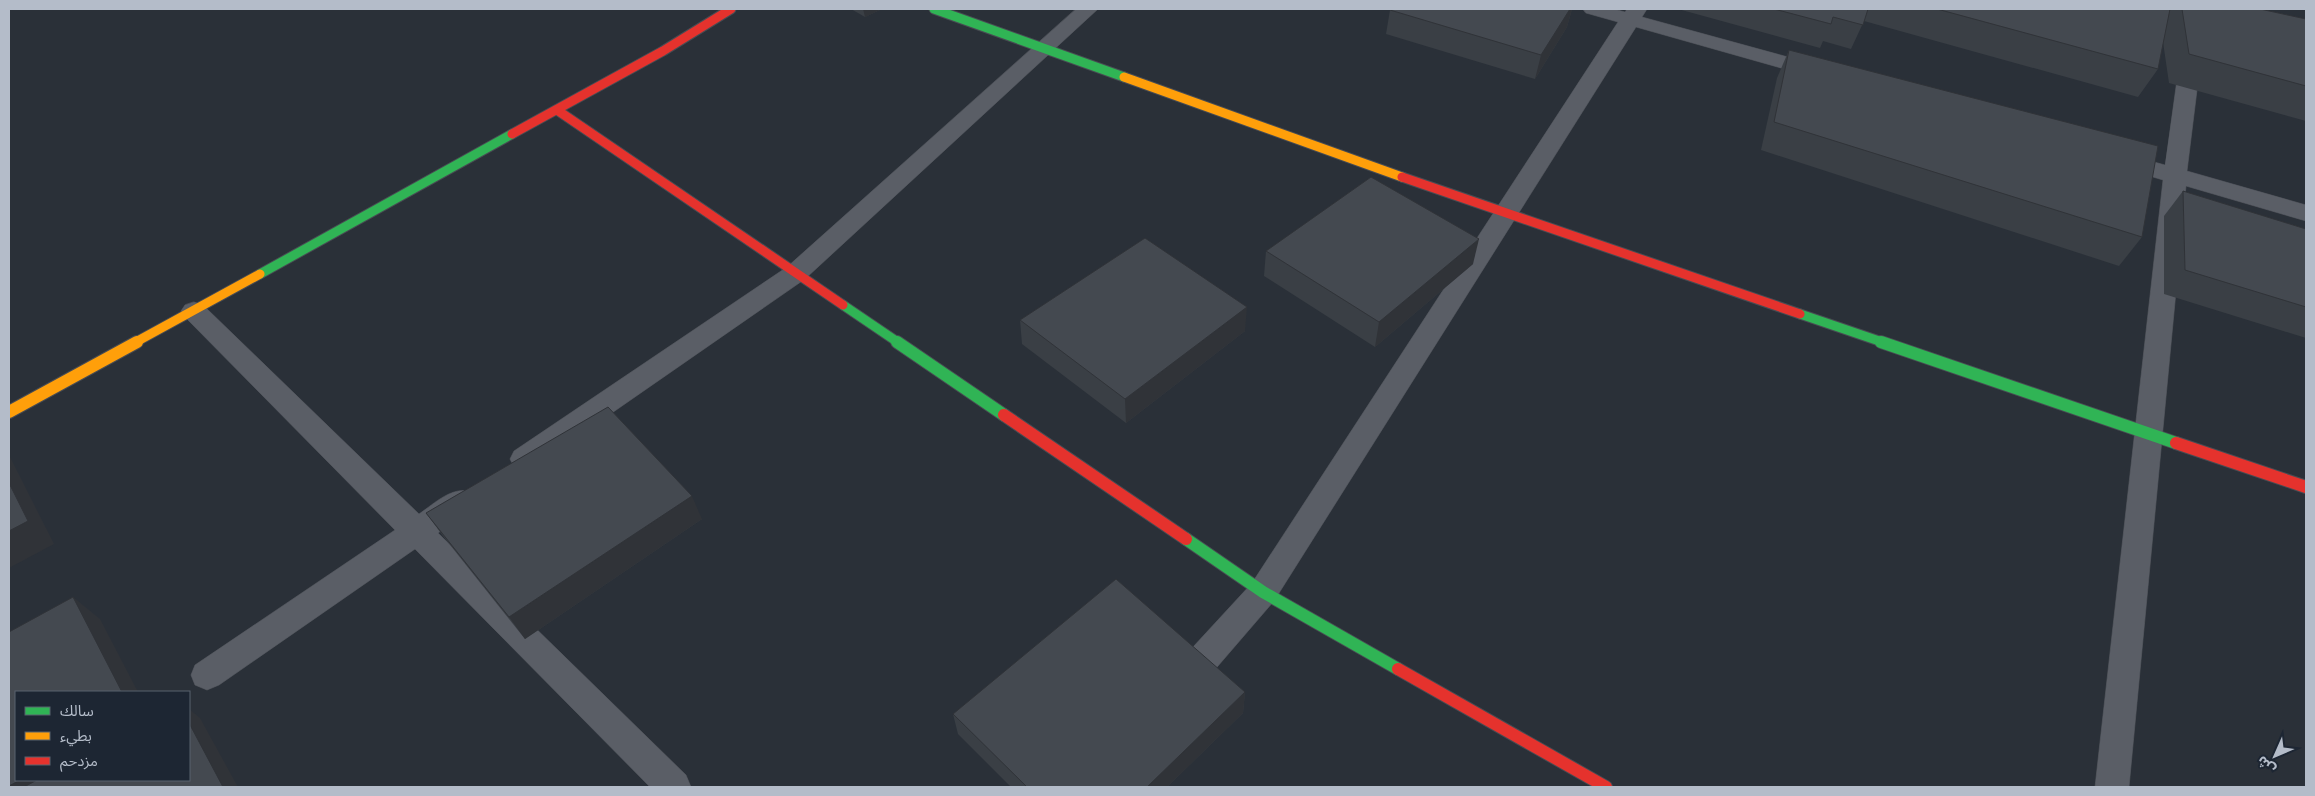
<svg xmlns="http://www.w3.org/2000/svg" width="2315" height="796" viewBox="0 0 2315 796" font-family="Manrope,'Noto Sans Arabic',sans-serif">
  <style>
    .lines { fill: none; stroke-linecap: round; stroke-linejoin: round }
    .street-casing { stroke: #484c53; stroke-width: 1 }
    .fast-far1-casing { stroke: #484c53; stroke-width: 11 }
    .fast-casing { stroke: #484c53; stroke-width: 14 }
    .slow-far1-casing { stroke: #484c53; stroke-width: 11 }
    .slow-casing { stroke: #484c53; stroke-width: 14 }
    .jam-far1-casing { stroke: #484c53; stroke-width: 11 }
    .jam-casing { stroke: #484c53; stroke-width: 14 }
    .street { fill: #5a5e66; fill-rule: evenodd }
    .fast-far1 { stroke: #30b455; stroke-width: 9 }
    .fast { stroke: #30b455; stroke-width: 12 }
    .slow-far1 { stroke: #ff9f0a; stroke-width: 9 }
    .slow { stroke: #ff9f0a; stroke-width: 12 }
    .jam-far1 { stroke: #e5322d; stroke-width: 9 }
    .jam { stroke: #e5322d; stroke-width: 12 }
    .wall { fill: #3a3f45 }
    .shaded-wall { fill: #303338 }
    .building { fill: #444950; stroke: #303338 }
  </style>
  <rect width="100%" height="100%" fill="#2a3038"/>
  <g class="lines">
    <g class="street-casing">
      <g id="street">
        <path d="M1076,9H1098L805,279L534,467L524,470L514,467L510,459L514,451L787,267Z"/>
        <path d="M1583,9H1614L1625,12L1627,9H1647L1642,17L1828,68L1831,73L1828,78L1820,79L1636,27L1274,601L1193,695L1181,699L1169,695L1165,684L1169,673L1252,583L1618,22L1586,13Z"/>
        <path d="M2187,9H2207L2187,171L2306,205V221L2186,186L2129,787H2095L2163,180L2110,164L2107,159L2110,154L2118,152L2165,165Z"/>
        <path d="M194,302L203,305L419,514C435,503 453,485 473,492L478,500L473,508L438,533L686,775L691,787H650L415,549L219,685L207,690L195,685L191,675L195,665L395,530L185,317L181,311L185,305Z"/>
      </g>
    </g>
    <g class="fast-far1-casing">
      <g id="fast-far1">
        <path d="M934,9L1124,77"/>
        <path d="M260,274L512,134"/>
        <path d="M843,305L899,343"/>
        <path d="M1800,314L1885,343"/>
      </g>
    </g>
    <g class="fast-casing">
      <g id="fast">
        <path d="M897,342L1004,415"/>
        <path d="M1881,342L2176,443"/>
        <path d="M1186,539L1263,592L1398,669"/>
      </g>
    </g>
    <g class="slow-far1-casing">
      <g id="slow-far1">
        <path d="M1124,77L1402,177"/>
        <path d="M134,343L260,274"/>
      </g>
    </g>
    <g class="slow-casing">
      <path id="slow" d="M9,412L137,342"/>
    </g>
    <g class="jam-far1-casing">
      <g id="jam-far1">
        <path d="M557,110L843,305"/>
        <path d="M512,134L663,51L731,9"/>
        <path d="M1402,177L1800,314"/>
      </g>
    </g>
    <g class="jam-casing">
      <g id="jam">
        <path d="M1004,415L1186,539"/>
        <path d="M2176,443L2306,487"/>
        <path d="M1398,669L1606,787"/>
      </g>
    </g>
    <use href="#street" class="street"/>
    <use href="#fast-far1" class="fast-far1"/>
    <use href="#fast" class="fast"/>
    <use href="#slow-far1" class="slow-far1"/>
    <use href="#slow" class="slow"/>
    <use href="#jam-far1" class="jam-far1"/>
    <use href="#jam" class="jam"/>
  </g>
  <g class="wall">
    <path d="M851,9H882L865,17Z"/>
    <path d="M1391,9H1572L1567,27L1535,79L1386,34L1390,10Z"/>
    <path d="M1678,9H2260L2306,19V121L2169,83L2163,42L2158,69L2138,97L1864,21L1851,49L1823,41L1820,48Z"/>
    <path d="M1789,50L2142,237L2119,266L1761,150L1777,78Z"/>
    <path d="M2183,191L2306,229V338L2164,294V216Z"/>
    <path d="M1266,251L1473,264L1375,347L1264,276Z"/>
    <path d="M1020,320L1245,331L1126,423L1022,344Z"/>
    <path d="M426,513L702,519L525,639L443,536Z"/>
    <path d="M1245,692L1243,713L1167,787H1011L958,734L953,714Z"/>
  </g>
  <g class="shaded-wall">
    <path d="M863,9H882L865,17Z"/>
    <path d="M1570,9H1572L1567,27L1535,79L1541,55Z"/>
    <path d="M1479,239L1473,264L1375,347L1379,322Z"/>
    <path d="M1247,307L1245,331L1126,423L1125,399Z"/>
    <path d="M9,455L54,544L9,568Z"/>
    <path d="M692,496L702,519L525,639L509,617Z"/>
    <path d="M73,597L100,619L138,692H122Z"/>
    <path d="M1245,692L1243,713L1167,787H1147Z"/>
    <path d="M189,709L200,718L238,787H223L189,723Z"/>
    <path d="M20,780H82L70,787H9V786Z"/>
  </g>
  <g class="building">
    <path d="M1391,9H1570L1541,55L1390,10Z"/>
    <path d="M1774,9H1868L1863,25L1833,17L1831,24Z"/>
    <path d="M1937,9H2170L2158,69Z"/>
    <path d="M2182,9H2260L2306,19V86L2189,54Z"/>
    <path d="M1789,50L2158,146L2142,237L1774,122Z"/>
    <path d="M1371,177L1479,239L1379,322L1266,251Z"/>
    <path d="M2183,191L2306,229V307L2185,270Z"/>
    <path d="M1145,238L1247,307L1125,399L1020,320Z"/>
    <path d="M608,407L692,496L509,617L426,513Z"/>
    <path d="M9,483L28,521L9,531Z"/>
    <path d="M1116,579L1245,692L1147,787H1027L953,714Z"/>
    <path d="M73,597L122,692H16V780H20L9,786V632Z"/>
    <path d="M189,723L223,787H24L37,780H189Z"/>
  </g>
  <rect width="2315" height="796" fill="none" stroke="#b4bcc9" stroke-width="20"/>
  <rect x="15" y="691" width="175" height="90" fill="#1d2633" stroke="#59626f"/>
  <rect x="25" y="707" width="25" height="8" fill="#30b455" stroke="#59626f"/>
  <text x="60" y="716" font-size="15" fill="#b4bcc9">سالك</text>
  <rect x="25" y="732" width="25" height="8" fill="#ff9f0a" stroke="#59626f"/>
  <text x="60" y="741" font-size="15" fill="#b4bcc9">بطيء</text>
  <rect x="25" y="757" width="25" height="8" fill="#e5322d" stroke="#59626f"/>
  <text x="60" y="766" font-size="15" fill="#b4bcc9">مزدحم</text>
  <g transform="translate(2275 756) rotate(225)" stroke="#1d2633" stroke-width="4" paint-order="stroke">
  <path d="M0-4L9 19L0 12L-9 19Z" fill="#b4bcc9"/>
  <text y="-8" font-size="14" font-weight="bold" text-anchor="middle" fill="#b4bcc9">ش</text>
  </g>
</svg>
